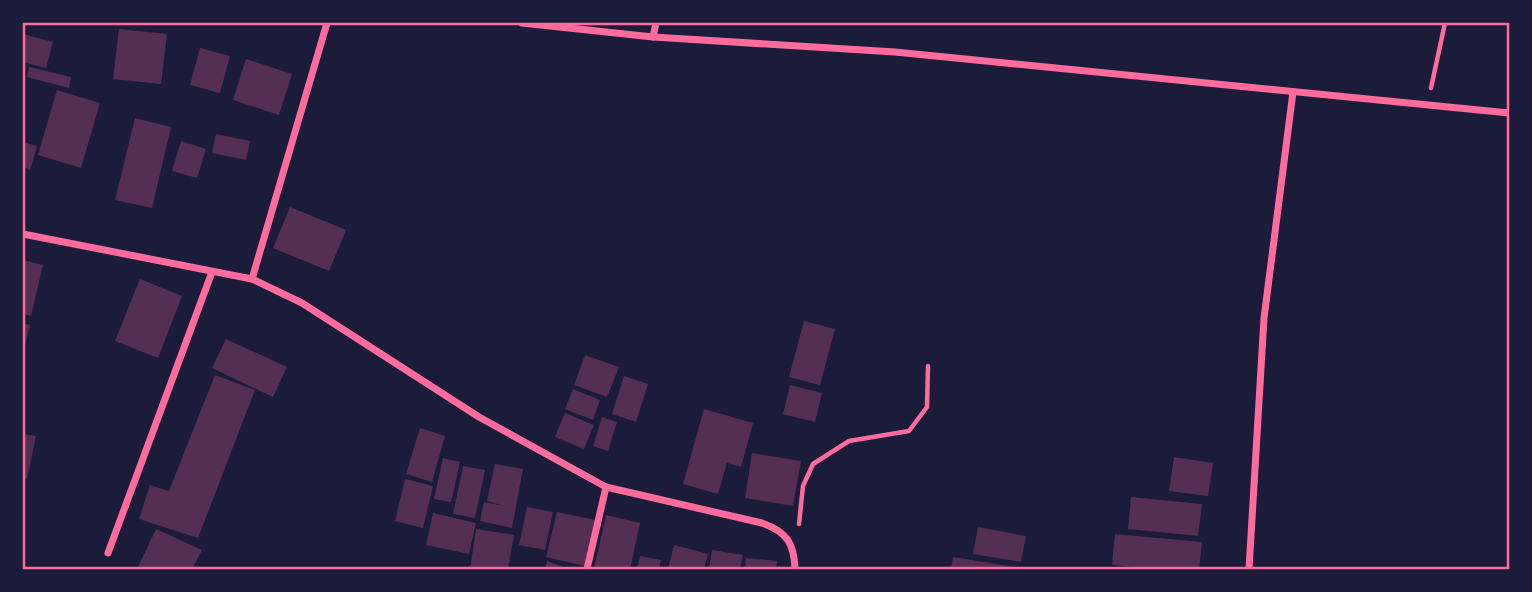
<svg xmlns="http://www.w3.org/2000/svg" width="1532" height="592" viewBox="0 0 1532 592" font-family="'Titillium Web',sans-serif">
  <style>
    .building { fill: #542f53 }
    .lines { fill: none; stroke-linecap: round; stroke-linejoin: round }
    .path { stroke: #ff6b9d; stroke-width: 4.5 }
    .minor { stroke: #ff6b9d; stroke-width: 7 }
    .neatline { fill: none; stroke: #ff6b9d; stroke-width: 2.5 }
  </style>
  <rect width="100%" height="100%" fill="#1b1b3a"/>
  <g class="building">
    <path d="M119,29L167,34L161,84L113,79Z"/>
    <path d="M23,34L53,42L46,68L23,62Z"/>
    <path d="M200,48L230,56L220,93L190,85Z"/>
    <path d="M246,59L292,74L279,115L233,100Z"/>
    <path d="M29,67L71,77L69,88L27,77Z"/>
    <path d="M57,90L100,103L81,168L38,155Z"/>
    <path d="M135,118L171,127L152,208L115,200Z"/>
    <path d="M216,134L250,141L246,160L212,153Z"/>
    <path d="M181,141L206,149L197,178L172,171Z"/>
    <path d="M23,142L37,146L30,170L23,167Z"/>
    <path d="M290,207L346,230L329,271L273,248Z"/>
    <path d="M23,260L43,265L31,316L23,314Z"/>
    <path d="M140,279L182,296L158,358L115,341Z"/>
    <path d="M804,321L835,329L820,385L789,377Z"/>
    <path d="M23,323L30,325L24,349H23Z"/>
    <path d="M226,339L287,367L273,397L212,368Z"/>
    <path d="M585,355L619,367L607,397L574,385Z"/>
    <path d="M215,375L255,390L198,538L139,519L150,485L169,491Z"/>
    <path d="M624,376L648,384L636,422L612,414Z"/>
    <path d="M790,385L822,393L815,422L783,414Z"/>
    <path d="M573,389L600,400L593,420L565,409Z"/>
    <path d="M704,409L753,423L741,467L727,463L718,494L683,484Z"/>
    <path d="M565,413L594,425L584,449L555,437Z"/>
    <path d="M602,417L617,422L608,451L593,446Z"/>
    <path d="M420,428L445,436L432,482L406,474Z"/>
    <path d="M23,434L36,436L27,479L23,478Z"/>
    <path d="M752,453L801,461L793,506L745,498Z"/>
    <path d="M1174,457L1213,463L1208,496L1169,491Z"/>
    <path d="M443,458L460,462L451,502L434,499Z"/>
    <path d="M495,464L523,469L512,528L480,521L484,502L505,506L487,501Z"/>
    <path d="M463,466L485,470L475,518L453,514Z"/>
    <path d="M405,479L433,486L423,528L395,521Z"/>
    <path d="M1131,497L1202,504L1198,536L1128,529Z"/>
    <path d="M527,507L553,512L545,550L519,545Z"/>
    <path d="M557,512L595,520L585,566L546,557Z"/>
    <path d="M433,513L476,523L469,554L426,545Z"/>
    <path d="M606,515L640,523L630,569H594Z"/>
    <path d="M978,527L1026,536L1021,562L973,554Z"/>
    <path d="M156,529L202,550L192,569H137Z"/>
    <path d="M476,529L514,535L508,569H470Z"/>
    <path d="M1115,534L1202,542L1199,569H1158L1112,565Z"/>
    <path d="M674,545L708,554L704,569H668Z"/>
    <path d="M712,550L743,555L740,569H709Z"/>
    <path d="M640,556L661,560L659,569H637Z"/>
    <path d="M953,557L1015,567V569H951Z"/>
    <path d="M746,558L777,561L776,569H745Z"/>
    <path d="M547,561L570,569H545Z"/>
  </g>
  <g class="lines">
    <g class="path">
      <path d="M1431,88L1445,23"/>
      <path d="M799,524L803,486L813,464L849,441L909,431L927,407L928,366"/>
    </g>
    <g class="minor">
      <path d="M522,23L653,37L895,52L1509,113"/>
      <path d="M653,37L656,23"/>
      <path d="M23,234L252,279L302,303L479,417L606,487L762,523C787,532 794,543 795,569"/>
      <path d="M252,279L327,23"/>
      <path d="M108,553L212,272"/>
      <path d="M587,569L606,487"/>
      <path d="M1249,569L1264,318L1293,92"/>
    </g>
  </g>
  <rect width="1532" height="592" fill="none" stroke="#1b1b3a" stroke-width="49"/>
  <rect x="24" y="24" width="1484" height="544" class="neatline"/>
</svg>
